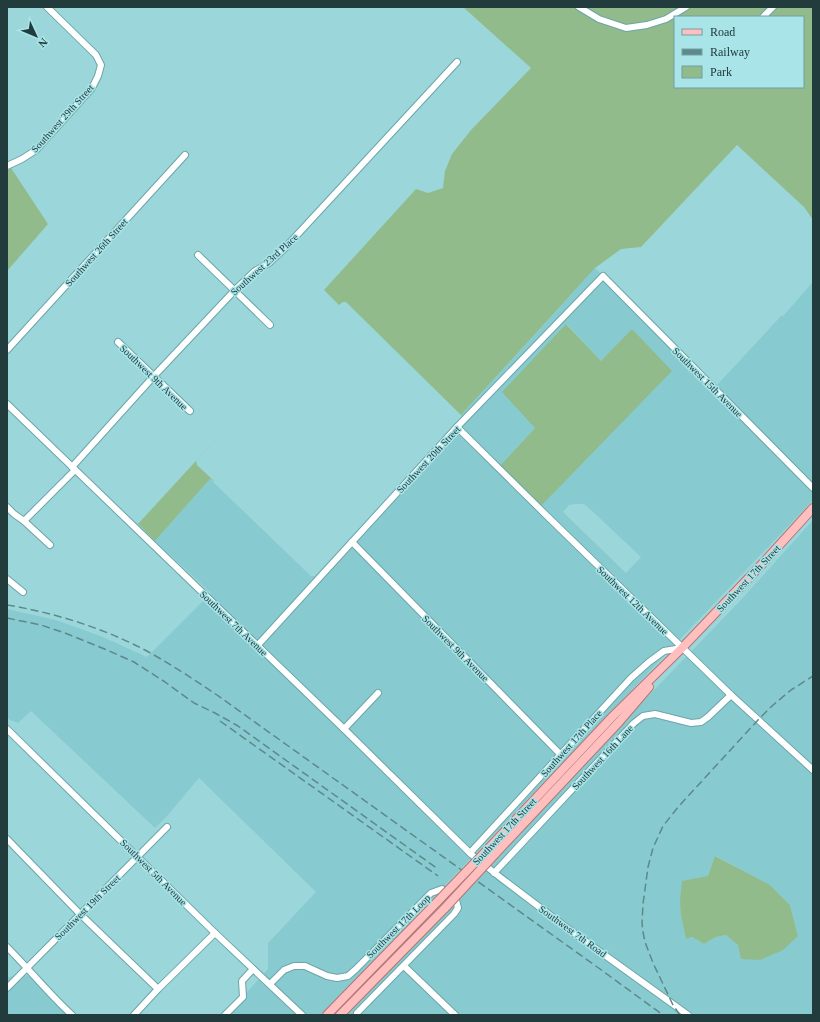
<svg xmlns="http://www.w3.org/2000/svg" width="820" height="1022" viewBox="0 0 820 1022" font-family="'Times New Roman',serif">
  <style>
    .built { fill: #87cbd0; fill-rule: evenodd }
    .green { fill: #91bb8a; fill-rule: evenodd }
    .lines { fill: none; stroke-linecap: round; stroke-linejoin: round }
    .minor-casing { stroke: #6ba5a8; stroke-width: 8 }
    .major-casing { stroke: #b17675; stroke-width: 10 }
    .minor { stroke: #fff; stroke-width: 6 }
    .major { stroke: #febfbe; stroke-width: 8 }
    .rail { stroke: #5e888a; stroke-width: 1.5; stroke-dasharray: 8 4; stroke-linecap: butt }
    .major-bridge-casing { stroke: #b17675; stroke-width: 10; stroke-linecap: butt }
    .major-bridge { stroke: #febfbe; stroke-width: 8 }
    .labels { text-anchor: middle; stroke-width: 3; stroke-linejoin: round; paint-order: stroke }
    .street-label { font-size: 10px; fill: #223b3c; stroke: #a8e4e8 }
  </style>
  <rect width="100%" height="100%" fill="#9bd7da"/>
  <g class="built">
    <path d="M595,268L684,357L717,385L782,315L783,316L813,282V500L475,854L209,595L211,593L155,541L210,479L311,576H315L462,418L461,415ZM567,324L601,361L500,466L535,428ZM576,504H584L591,510L641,557L626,573L563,512L569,505Z"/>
    <path d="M813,520V1015H692L564,922L498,873L636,725L645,719L655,717L690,726L703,725L711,719L719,710L731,691L706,714L699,719L691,720L654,711L641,714L632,720L493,869L489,865L626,719L740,601ZM716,856L770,885L790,905L798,936L738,945L726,935L716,937L704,944L692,937L686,939L682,915L708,876Z"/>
    <path d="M205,599L343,731L471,858L321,1015H226L268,969V943L316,892L199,778L167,816L155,828L31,711L18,723L10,720L7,717V609L56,620L103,637L147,657Z"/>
    <path d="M485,869L561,927L683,1015H459L403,962L451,1015H344Z"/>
    <path d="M32,975L74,1015H7V977Z"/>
  </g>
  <g class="green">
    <path d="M463,7H813V220L804,207L737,145L641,247L621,249L595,268L461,415L346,302H343L339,305L324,290L416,189L428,193L443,188L445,171L452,154L471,130L531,68ZM675,17H803V87H675Z"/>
    <path d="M11,168L48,224L7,271V171Z"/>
    <path d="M566,324L601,361L632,329L672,371L540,507L500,466L535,428L502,392Z"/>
    <path d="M262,389L196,461L197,465L215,482L210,479L155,541L138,524Z"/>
    <path d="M715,856L770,885L790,905L798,936L783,950L760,960L741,959L738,945L726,935L716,937L704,944L692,937L686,939L681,915L680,900L682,881L708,876Z"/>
  </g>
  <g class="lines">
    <g class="minor-casing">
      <g id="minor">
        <path d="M579,7L599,19L626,28L647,25L666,19L686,7"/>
        <path d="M763,17L773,7"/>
        <path d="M7,166L22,159L36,150L92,88L98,76L101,65L96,55L47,7"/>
        <path d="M198,255L270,325"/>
        <path d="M118,342L190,411"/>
        <path d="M7,350L185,155"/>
        <path d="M7,404L344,729L472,855L501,878L563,925L688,1015"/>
        <path d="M457,427L546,515L731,695L813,770"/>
        <path d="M72,467L154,376L235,290L255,271L269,263L284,249L457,62"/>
        <path d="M7,507L14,514L24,521L50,545"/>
        <path d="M24,521L75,470"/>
        <path d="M352,542L560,754"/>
        <path d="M7,579L23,592"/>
        <path d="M257,646L457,427L603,276L813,488"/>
        <path d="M7,729L215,933L302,1015"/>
        <path d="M344,729L378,693"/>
        <path d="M7,839L80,914L158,989"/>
        <path d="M470,853L631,678L649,662L664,651L682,648"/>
        <path d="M494,873L634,723L643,716L655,714L691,723L701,722L708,717L731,695"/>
        <path d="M7,947C29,969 49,994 72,1015"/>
        <path d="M404,966L455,1015"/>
        <path d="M270,984L284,970L294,966H305L327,976L337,978L348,976L356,969L431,893L442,889L456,900L458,908L454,914L357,1013"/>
        <path d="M7,988L167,827"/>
        <path d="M134,1015L158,989L215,933"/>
        <path d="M225,1015L243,997L242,981L253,969"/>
      </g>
    </g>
    <g class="major-casing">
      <g id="major">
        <path d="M489,848L613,716L682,648L763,563L813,508"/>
        <path d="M495,854L619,722L649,687"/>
        <path d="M327,1015L437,902"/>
        <path d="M340,1015L445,908"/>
      </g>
    </g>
    <use href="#minor" class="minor"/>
    <use href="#major" class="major"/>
    <g class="rail">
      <path d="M7,605C50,612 93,625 133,644C162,658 190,677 217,695L600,969L663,1015"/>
      <path d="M7,618L41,625L65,633L107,650L134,662L165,682L194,703L215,713L238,726L438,869"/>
      <path d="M220,721L438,876"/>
      <path d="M680,1015L673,1005L653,963L645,942L643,932L642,923L643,904L648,867L653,848L663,826L679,806L758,720L772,706L791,690L813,676"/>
    </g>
    <g class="major-bridge-casing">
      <g id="major-bridge">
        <path d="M437,902L489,848"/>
        <path d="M445,908L495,854"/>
      </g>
    </g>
    <use href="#major-bridge" class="major-bridge"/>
  </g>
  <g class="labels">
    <g class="street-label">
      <text transform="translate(62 118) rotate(-48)" y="4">Southwest 29th Street</text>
      <text transform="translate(96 252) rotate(-48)" y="4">Southwest 26th Street</text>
      <text transform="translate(264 264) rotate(-42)" y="4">Southwest 23rd Place</text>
      <text transform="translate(154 377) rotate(44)" y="4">Southwest 9th Avenue</text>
      <text transform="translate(708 382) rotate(45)" y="4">Southwest 15th Avenue</text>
      <text transform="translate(428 459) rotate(-47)" y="4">Southwest 20th Street</text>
      <text transform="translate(748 578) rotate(-47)" y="4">Southwest 17th Street</text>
      <text transform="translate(633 600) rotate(44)" y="4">Southwest 12th Avenue</text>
      <text transform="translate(234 623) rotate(44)" y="4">Southwest 7th Avenue</text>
      <text transform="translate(456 648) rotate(45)" y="4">Southwest 9th Avenue</text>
      <text transform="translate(571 743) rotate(-48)" y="4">Southwest 17th Place</text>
      <text transform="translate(602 757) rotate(-47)" y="4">Southwest 16th Lane</text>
      <text transform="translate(504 831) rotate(-47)" y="4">Southwest 17th Street</text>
      <text transform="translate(154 872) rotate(45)" y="4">Southwest 5th Avenue</text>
      <text transform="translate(87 907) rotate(-45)" y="4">Southwest 19th Street</text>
      <text transform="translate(398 926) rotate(-45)" y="4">Southwest 17th Loop</text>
      <text transform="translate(573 931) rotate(36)" y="4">Southwest 7th Road</text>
    </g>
  </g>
  <rect width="820" height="1022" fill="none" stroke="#223b3c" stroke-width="16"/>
  <rect x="674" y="16" width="130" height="72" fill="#a8e4e8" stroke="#72a0a3"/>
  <rect x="682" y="29" width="20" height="6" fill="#febfbe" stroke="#72a0a3"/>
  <text x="710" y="36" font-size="12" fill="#223b3c">Road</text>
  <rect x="682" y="49" width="20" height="6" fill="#5e888a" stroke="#72a0a3"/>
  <text x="710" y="56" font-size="12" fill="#223b3c">Railway</text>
  <rect x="682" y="66" width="20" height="12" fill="#91bb8a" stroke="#72a0a3"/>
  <text x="710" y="76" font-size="12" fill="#223b3c">Park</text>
  <g transform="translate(36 36) rotate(134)" stroke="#a8e4e8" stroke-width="3" paint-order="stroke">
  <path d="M0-3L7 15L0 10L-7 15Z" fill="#223b3c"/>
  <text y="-6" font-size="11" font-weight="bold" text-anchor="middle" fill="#223b3c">N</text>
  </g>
</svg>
